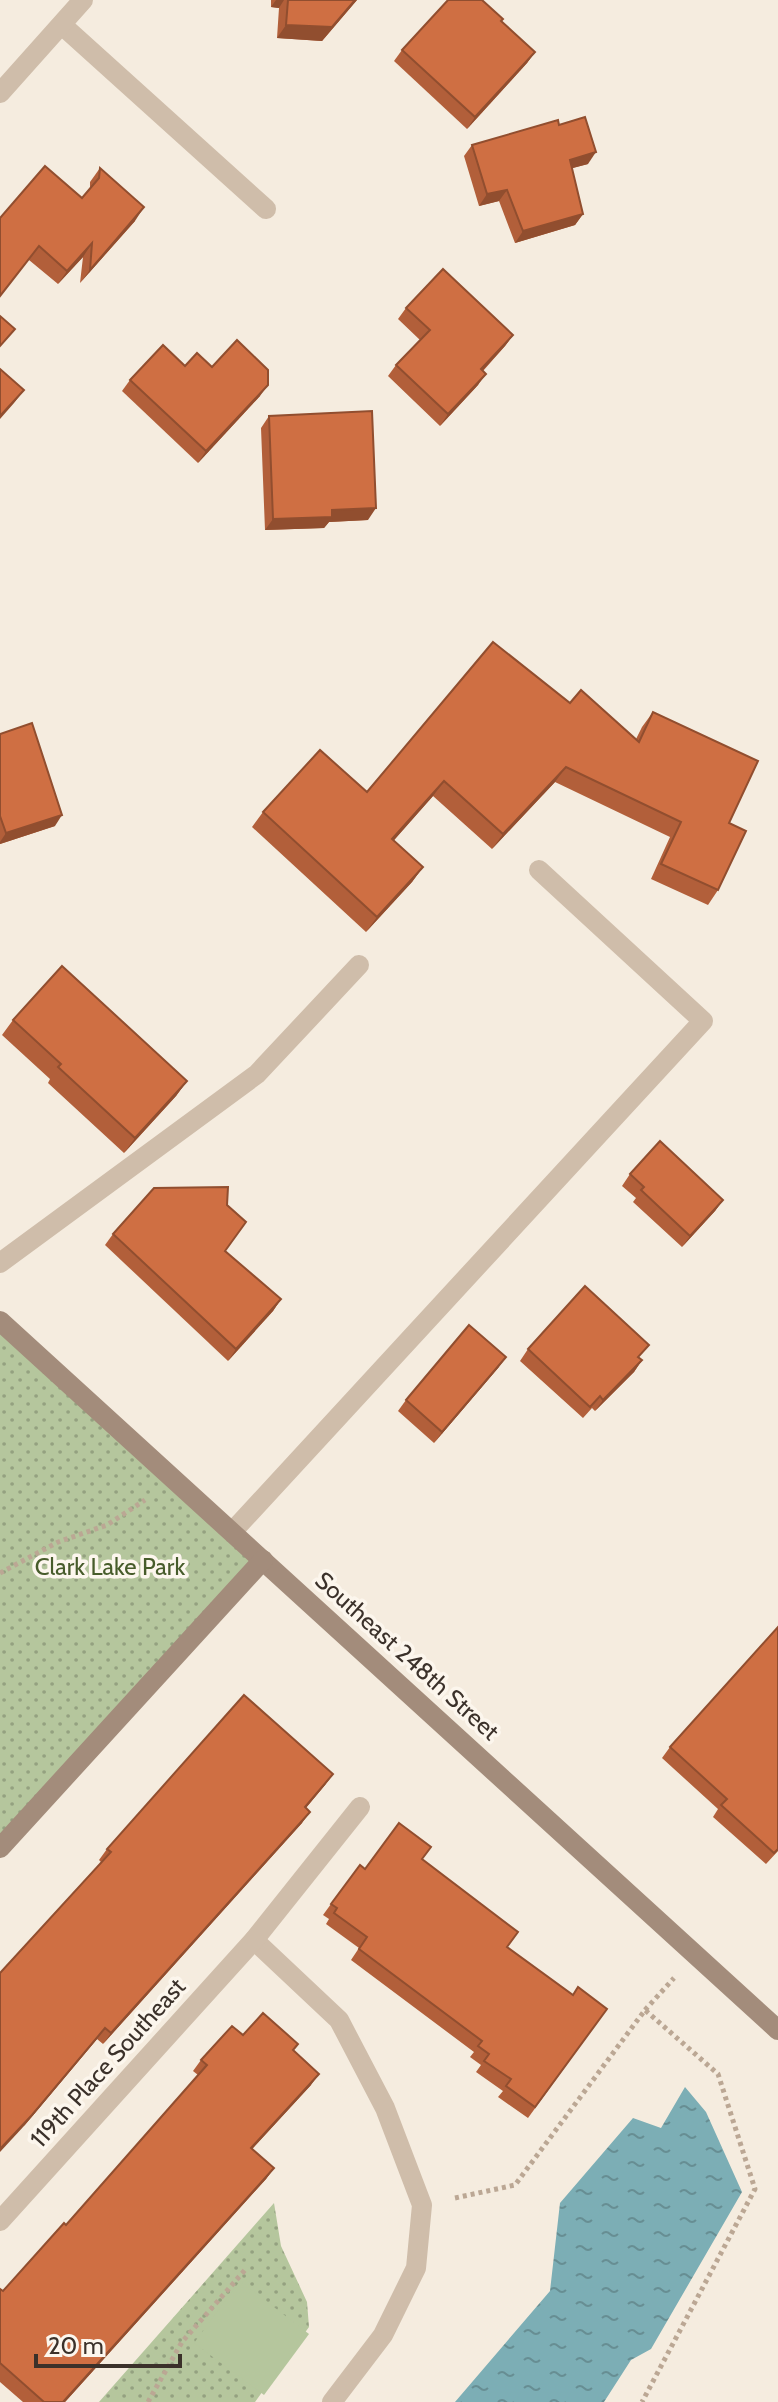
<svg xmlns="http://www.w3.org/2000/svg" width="778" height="2402" viewBox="0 0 778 2402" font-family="Cabin,sans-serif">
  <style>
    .green { fill: url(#green-dots) }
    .pitch { fill: #b5c69d }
    .water { fill: url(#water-ripples) }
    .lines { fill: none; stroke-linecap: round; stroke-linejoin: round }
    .path { stroke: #bba794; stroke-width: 5; stroke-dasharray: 4 4; stroke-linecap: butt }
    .lane { stroke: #cfbdaa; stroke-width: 20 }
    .street { stroke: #cfbdaa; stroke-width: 20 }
    .secondary { stroke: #a38c7b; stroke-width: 20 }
    .wall { fill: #b25f3a }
    .shaded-wall { fill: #914e2f }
    .building { fill: #cf6f43; stroke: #914e2f; stroke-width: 2 }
    .labels { text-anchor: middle; stroke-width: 7; stroke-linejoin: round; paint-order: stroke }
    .park-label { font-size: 24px; fill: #475c2b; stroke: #fcf6ed }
    .street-label { font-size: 24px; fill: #3b312a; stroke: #fcf6ed }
  </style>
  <defs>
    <pattern id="green-dots" width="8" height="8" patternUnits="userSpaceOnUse" patternTransform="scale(2)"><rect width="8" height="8" fill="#b5c69d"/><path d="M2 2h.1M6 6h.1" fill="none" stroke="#94a180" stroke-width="1.8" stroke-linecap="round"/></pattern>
    <pattern id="water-ripples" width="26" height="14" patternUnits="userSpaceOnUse" patternTransform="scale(2)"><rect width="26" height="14" fill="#7caeb5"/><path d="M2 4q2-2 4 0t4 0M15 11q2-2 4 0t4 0" fill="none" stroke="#678e93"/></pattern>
  </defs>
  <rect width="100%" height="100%" fill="#f5ecdf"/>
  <g class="green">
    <path d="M0,1321L263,1560L0,1848Z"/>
    <path d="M274,2203L281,2246L307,2302L309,2327L255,2402H99Z"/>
  </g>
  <path class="pitch" d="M240,2281L309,2334L264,2395L194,2343Z"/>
  <path class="water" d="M685,2087L706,2112L742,2192L651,2349L631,2360L604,2402H455L550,2291L560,2203L633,2118L661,2128Z"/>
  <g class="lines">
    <g class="path">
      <path d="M0,1573L58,1542L107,1525L145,1500"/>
      <path d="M645,2010L674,1978"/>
      <path d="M455,2198L515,2185L645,2010L718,2074L755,2189L642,2402"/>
      <path d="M148,2402L182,2342L245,2270"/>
    </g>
    <g class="lane">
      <path d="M0,1263L257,1074L359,965"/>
      <path d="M232,1532L703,1021L539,870"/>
    </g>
    <g class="street">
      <path d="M62,25L266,209"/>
      <path d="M0,93L83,0"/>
      <path d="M254,1940L339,2020L385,2108L422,2205L416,2268L383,2335L332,2402"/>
      <path d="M0,2221L254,1940L360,1807"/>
    </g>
    <g class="secondary">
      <path d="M0,1321L778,2030"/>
      <path d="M0,1848L263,1560"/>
    </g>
  </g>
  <g class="wall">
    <path d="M271,0H357L322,41L277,38L279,8L271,7Z"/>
    <path d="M501,21L535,52L527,63L467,129L394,61L402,50Z"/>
    <path d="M559,125L588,164L572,168L583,214L575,225L515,243L499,201L479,206L464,156L472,145Z"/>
    <path d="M100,168L135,221L80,283L83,257L58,284L29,260L0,218L82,198L90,188V182Z"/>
    <path d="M406,308L513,335L505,346L483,371L478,385L440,426L388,376L396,365L420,340L398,319Z"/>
    <path d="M185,366L212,367L260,396L198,463L122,391L130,380Z"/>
    <path d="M269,416L368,520L329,522L324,528L265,530L261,428Z"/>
    <path d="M570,703L636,739L642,727L653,712L729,823L718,890L708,905L651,879L670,837L555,782L492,849L433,796L393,841L423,867L412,882L366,932L252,827L263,812L367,792Z"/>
    <path d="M0,734L55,826L0,844Z"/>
    <path d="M13,1020L187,1081L176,1096L124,1153L48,1083L50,1079L2,1035Z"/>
    <path d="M630,1174L723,1200L715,1211L682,1247L633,1202L636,1198L622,1186Z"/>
    <path d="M113,1234L225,1251L281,1299L273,1311L228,1361L105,1245Z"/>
    <path d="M528,1349L639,1358L642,1360L634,1372L595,1411L592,1408L583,1418L520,1361Z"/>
    <path d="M506,1357L498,1368L434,1443L398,1411L406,1400Z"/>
    <path d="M778,1627V1851L766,1864L713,1817L718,1809L662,1758L670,1747Z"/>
    <path d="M333,1774L325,1785L306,1808L302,1823L103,2044L97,2039L24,2126L101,1862L99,1860L107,1849Z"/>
    <path d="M422,1859L507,1947L573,1995L607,2009L528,2118L498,2097L503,2091L476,2072L481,2065L470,2057L474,2052L351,1960L359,1948L326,1924L329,1919L323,1915L331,1904L365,1869Z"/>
    <path d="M243,2035L294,2051L311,2085L252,2149L274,2168L266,2179L65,2402H23L0,2382V2289L3,2291L66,2225L198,2075L193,2071L201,2060Z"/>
  </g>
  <g class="shaded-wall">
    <path d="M276,0H284L279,8L271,7Z"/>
    <path d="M355,0H357L322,41L277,38L286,25Z"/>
    <path d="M535,52L527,63L467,129L475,117Z"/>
    <path d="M596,152L588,164L562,171L570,160Z"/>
    <path d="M507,190L499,201L479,206L487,194Z"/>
    <path d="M144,207L135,221L80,283L90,270Z"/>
    <path d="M583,214L575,225L515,243L523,231Z"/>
    <path d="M92,243L83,257L58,284L67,271Z"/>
    <path d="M513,335L505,346L473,381L481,369Z"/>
    <path d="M486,374L478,385L440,426L448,414Z"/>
    <path d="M268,385L260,396L198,463L206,451Z"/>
    <path d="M24,390L14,403L0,419V416Z"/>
    <path d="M376,508L368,520L329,522L324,528L265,530L273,519L332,510Z"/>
    <path d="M566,767L555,782L492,849L503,834Z"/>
    <path d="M444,781L433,796L381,855L392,839Z"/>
    <path d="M62,815L55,826L0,844V842L6,833Z"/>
    <path d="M423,867L412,882L366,932L377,917Z"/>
    <path d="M187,1081L176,1096L124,1153L135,1138Z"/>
    <path d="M723,1200L715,1211L682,1247L690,1236Z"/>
    <path d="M281,1299L273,1311L228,1361L236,1349Z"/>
    <path d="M506,1357L498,1368L434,1443L442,1432Z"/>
    <path d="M642,1360L634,1372L595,1411L603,1400Z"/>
    <path d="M333,1774L325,1785L297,1818L305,1807Z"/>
    <path d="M310,1812L302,1823L103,2044L111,2033Z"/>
    <path d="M105,2028L97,2039L24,2126L0,2152V2149Z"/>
    <path d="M319,2074L311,2085L243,2159L251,2148Z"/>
    <path d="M274,2168L266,2179L65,2402H63Z"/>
  </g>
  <g class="building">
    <path d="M288,0H355L332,27L286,25Z"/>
    <path d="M448,0H482L503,19L501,21L535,52L475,117L402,50Z"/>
    <path d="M585,117L596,152L570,160L583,214L523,231L507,190L487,194L472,145L558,120L559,125Z"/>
    <path d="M45,166L82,198L99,178L100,168L144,207L90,270L92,243L67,271L39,246L0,296V218Z"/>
    <path d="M443,269L513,335L481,369L486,374L448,414L396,365L430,330L406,308Z"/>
    <path d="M0,316L15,329L0,346Z"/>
    <path d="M237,340L268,370V385L206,451L130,380L163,345L185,366L197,353L212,367Z"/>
    <path d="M0,369L24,390L0,416Z"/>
    <path d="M372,411L376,508L332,510V517L273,519L269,416Z"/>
    <path d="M493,642L570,703L581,690L639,742L653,712L758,761L729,823L746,831L718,890L661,864L681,822L566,767L503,834L444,781L392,839L423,867L377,917L263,812L320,750L367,792Z"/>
    <path d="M32,723L62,815L6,833L0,816V734Z"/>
    <path d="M62,966L187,1081L135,1138L58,1067L61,1064L13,1020Z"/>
    <path d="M660,1141L723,1200L690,1236L641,1190L644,1187L630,1174Z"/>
    <path d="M228,1187L227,1205L246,1222L225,1251L281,1299L236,1349L113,1234L154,1188Z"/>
    <path d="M585,1286L649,1345L638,1357L642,1360L603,1400L600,1396L590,1407L528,1349Z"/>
    <path d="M469,1325L506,1357L442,1432L406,1400Z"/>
    <path d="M778,1627V1849L774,1853L721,1805L727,1799L670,1747Z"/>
    <path d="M244,1695L333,1774L305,1807L310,1812L111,2033L105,2028L32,2115L0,2149V1973L111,1852L107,1849Z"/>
    <path d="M399,1823L431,1847L422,1859L518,1932L507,1947L573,1995L578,1987L607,2009L535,2107L506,2086L511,2079L484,2061L489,2054L478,2046L482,2041L359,1949L367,1937L334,1913L337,1908L331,1904L360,1865L365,1869Z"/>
    <path d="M263,2013L298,2044L293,2050L319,2074L251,2148L274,2168L63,2402H44L0,2363V2289L3,2291L64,2223L66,2225L207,2065L201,2060L232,2026L243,2035Z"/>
  </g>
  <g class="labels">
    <g class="park-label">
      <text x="110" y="1575">Clark Lake Park</text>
    </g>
    <g class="street-label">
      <text transform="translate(407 1656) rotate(42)" y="8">Southeast 248th Street</text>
      <text transform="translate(108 2063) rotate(-48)" y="8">119th Place Southeast</text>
    </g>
  </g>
  <path d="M36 2354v12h144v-12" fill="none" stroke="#3b312a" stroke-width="4"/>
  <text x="48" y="2354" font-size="24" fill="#3b312a" stroke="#fcf6ed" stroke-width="6" paint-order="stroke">20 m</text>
</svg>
